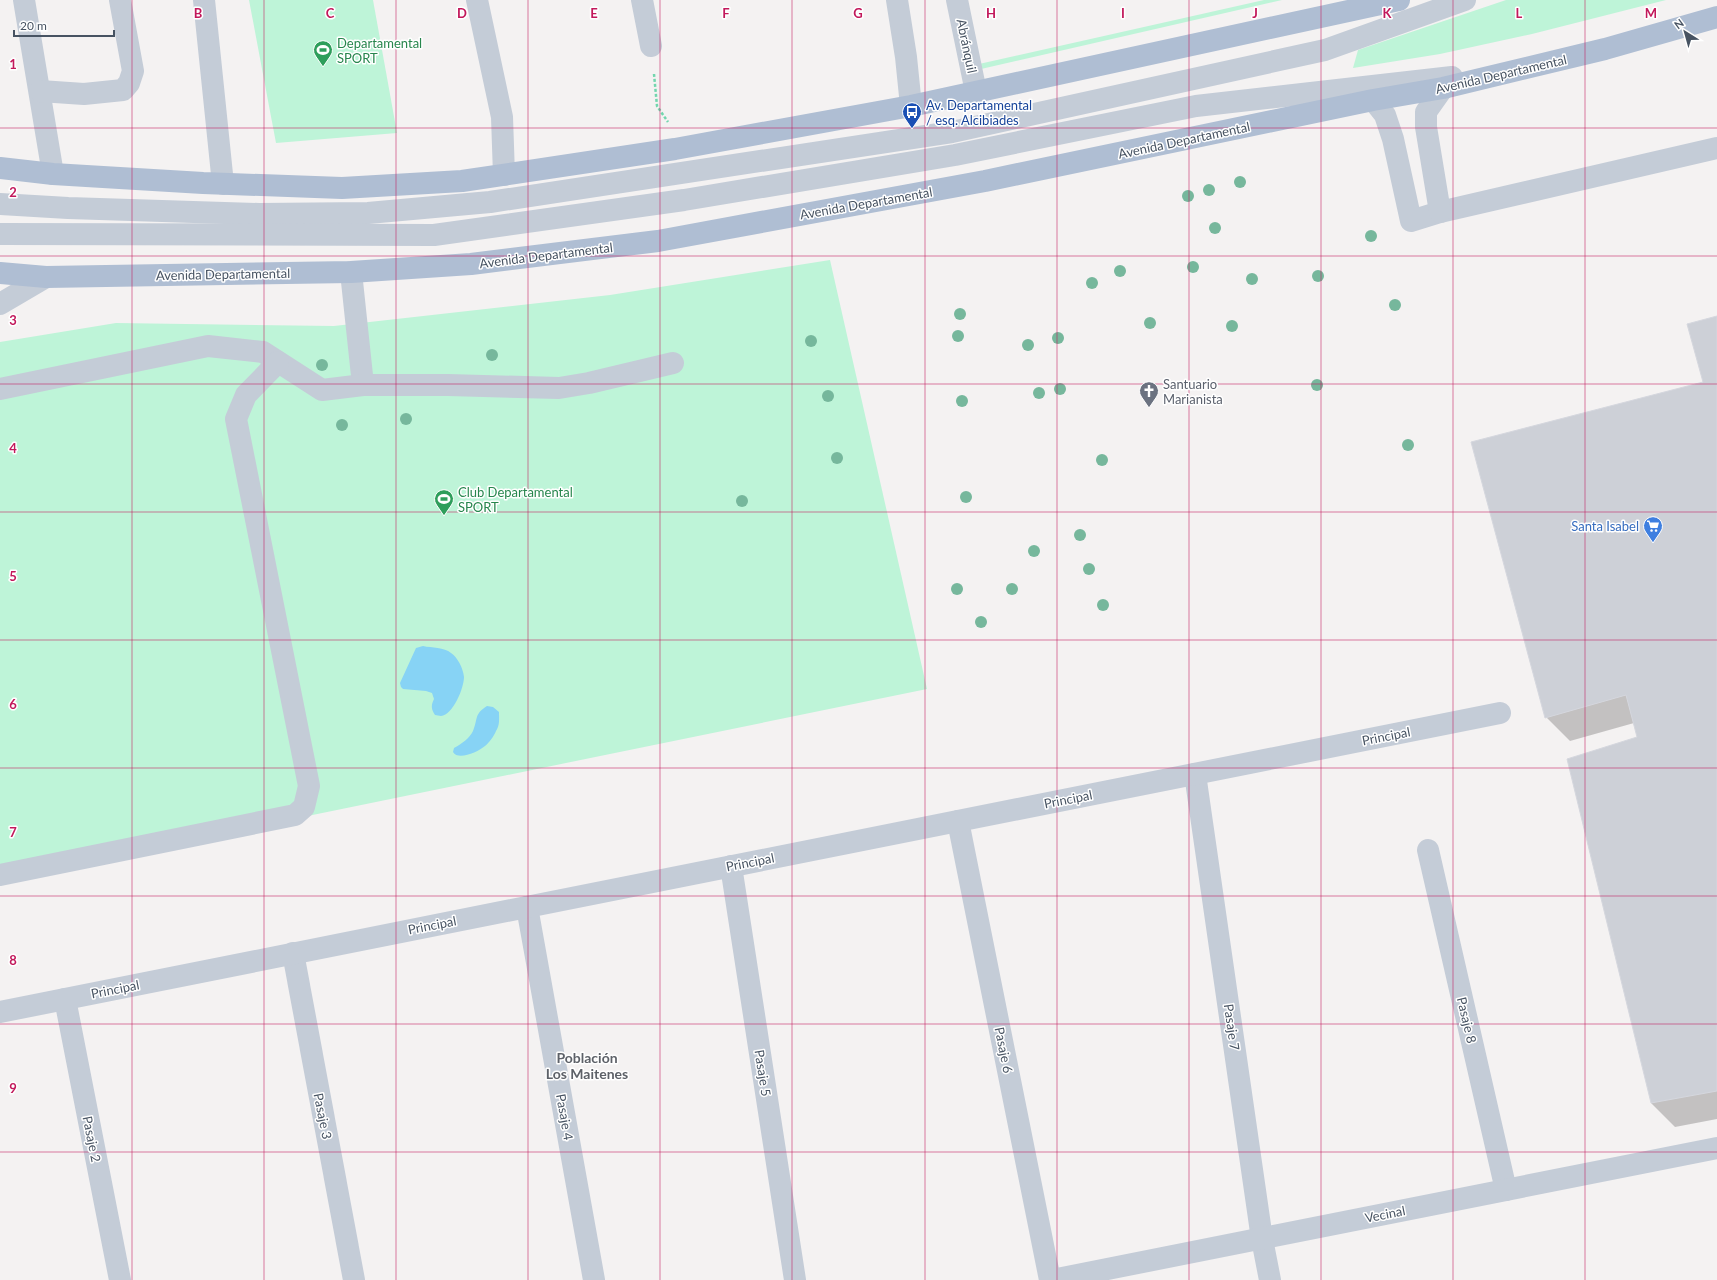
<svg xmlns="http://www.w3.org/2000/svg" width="1717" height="1280" viewBox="0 0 1717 1280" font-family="Lato,sans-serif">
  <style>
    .green { fill: #bef4d8 }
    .water { fill: #87d3f5 }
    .shadow { fill: #0003 }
    .building { fill: #cdd0d7; stroke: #d5d7de }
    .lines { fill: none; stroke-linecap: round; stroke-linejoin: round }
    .path { stroke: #72d6ae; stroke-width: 2.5; stroke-dasharray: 3 2; stroke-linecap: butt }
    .minor { stroke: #c4ccd7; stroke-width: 22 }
    .major { stroke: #afbed3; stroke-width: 22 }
    .tree { fill: #76b79c }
    .grid { fill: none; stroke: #c2185b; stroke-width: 1; stroke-opacity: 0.55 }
    .labels { text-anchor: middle; stroke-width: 3; stroke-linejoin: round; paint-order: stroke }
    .leisure-label { font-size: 13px; fill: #27864d; stroke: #fff; text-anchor: start }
    .street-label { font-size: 13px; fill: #475362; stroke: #fff }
    .transit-label { font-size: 13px; fill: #164399; stroke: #fff; text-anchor: start }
    .worship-label { font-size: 13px; fill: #5b616d; stroke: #fff; text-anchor: start }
    .shop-label { font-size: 13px; fill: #366cbe; stroke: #fff; text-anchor: end }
    .neighbourhood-label { font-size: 14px; font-weight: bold; fill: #5d6168; stroke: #fff }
    .grid-label { font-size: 13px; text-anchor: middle; font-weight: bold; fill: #c2185b; stroke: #fff; stroke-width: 3; stroke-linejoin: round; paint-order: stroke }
  </style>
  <rect width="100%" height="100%" fill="#f4f2f2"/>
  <g class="green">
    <path d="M249,0H373L397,133L276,143Z"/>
    <path d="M1264,0H1282L981,69L979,64Z"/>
    <path d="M1506,0H1666L1532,34L1440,54L1353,68L1358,50Z"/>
    <path d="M830,260L927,689L0,879V342L116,323L334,326L610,295Z"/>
  </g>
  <g class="water">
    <path d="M423,646C432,648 444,647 451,653C458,658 463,668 464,677C464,688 453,715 441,716C439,716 437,715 435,715C431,709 431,705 434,699L432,693L426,691L403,689L401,687L400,683L416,648Z"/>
    <path d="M487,706L493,707L499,712C499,719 500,725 496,731C494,736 489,743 485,746C478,752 458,761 453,752L454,748C461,744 470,738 473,731C478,719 474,714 487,706Z"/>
  </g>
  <path class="shadow" d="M1717,317V1119L1675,1127L1651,1103L1638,738L1634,723L1570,741L1546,717L1704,383Z"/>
  <path class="building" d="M1717,316V1091L1651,1103L1567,759L1637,737L1626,695L1545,718L1471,442L1703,382L1687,324Z"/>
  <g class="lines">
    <path class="path" d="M654,74L657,106L668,122"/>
    <g class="minor">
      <path d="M24,0L53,174"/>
      <path d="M204,0L223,184"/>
      <path d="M477,0L502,117L504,175"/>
      <path d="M642,0L651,46"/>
      <path d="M897,0L906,57L911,106"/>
      <path d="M957,0L976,92"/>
      <path d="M40,91L84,94L123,90L129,83L133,71L120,0"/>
      <path d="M1373,100L1385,115L1393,139L1411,221L1440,212L1717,148"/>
      <path d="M0,204L68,208L259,214L368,213L490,202L952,132L1325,50L1465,0"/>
      <path d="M1440,212L1426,127V112L1443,88"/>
      <path d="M0,234L434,235L684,200L955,155L1196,106L1452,77"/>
      <path d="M351,272L363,385"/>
      <path d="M0,304L46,277"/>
      <path d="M0,389L208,346L263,352L322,390L363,385H448L559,388L589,383L673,363"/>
      <path d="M1195,774L1262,1239L1270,1280"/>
      <path d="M958,821L1050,1280"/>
      <path d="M1428,850L1506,1190"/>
      <path d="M731,866L795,1280"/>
      <path d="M0,875L295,815L304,807L309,786L236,419L246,395L278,362"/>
      <path d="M527,907L594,1280"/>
      <path d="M293,953L354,1280"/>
      <path d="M65,999L120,1280"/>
      <path d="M0,1012L1500,713"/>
      <path d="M1052,1280L1717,1148"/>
    </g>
    <g class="major">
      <path d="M0,168L53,174L203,183L342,188L462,181L675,149L911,106L1399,0"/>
      <path d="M0,273L46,277L351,272L471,264L658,241L985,181L1373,100L1443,88L1605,49L1717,17"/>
    </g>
  </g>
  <g class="tree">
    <circle cx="1240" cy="182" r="6"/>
    <circle cx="1209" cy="190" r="6"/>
    <circle cx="1188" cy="196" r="6"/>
    <circle cx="1215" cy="228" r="6"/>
    <circle cx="1371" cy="236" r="6"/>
    <circle cx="1193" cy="267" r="6"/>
    <circle cx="1120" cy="271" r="6"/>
    <circle cx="1318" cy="276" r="6"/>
    <circle cx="1252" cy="279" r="6"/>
    <circle cx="1092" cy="283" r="6"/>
    <circle cx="1395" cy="305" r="6"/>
    <circle cx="960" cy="314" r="6"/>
    <circle cx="1150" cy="323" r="6"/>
    <circle cx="1232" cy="326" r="6"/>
    <circle cx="958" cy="336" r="6"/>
    <circle cx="1058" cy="338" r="6"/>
    <circle cx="811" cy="341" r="6"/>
    <circle cx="1028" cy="345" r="6"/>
    <circle cx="492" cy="355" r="6"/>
    <circle cx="322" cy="365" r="6"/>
    <circle cx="1317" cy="385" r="6"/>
    <circle cx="1060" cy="389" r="6"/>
    <circle cx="1039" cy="393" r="6"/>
    <circle cx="828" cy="396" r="6"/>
    <circle cx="962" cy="401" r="6"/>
    <circle cx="406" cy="419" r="6"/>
    <circle cx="342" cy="425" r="6"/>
    <circle cx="1408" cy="445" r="6"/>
    <circle cx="837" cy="458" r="6"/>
    <circle cx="1102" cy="460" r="6"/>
    <circle cx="966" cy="497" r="6"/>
    <circle cx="742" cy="501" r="6"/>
    <circle cx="1080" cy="535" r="6"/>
    <circle cx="1034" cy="551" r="6"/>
    <circle cx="1089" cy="569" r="6"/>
    <circle cx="957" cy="589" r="6"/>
    <circle cx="1012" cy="589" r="6"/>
    <circle cx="1103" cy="605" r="6"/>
    <circle cx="981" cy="622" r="6"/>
  </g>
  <path class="grid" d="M132,0V1280M264,0V1280M396,0V1280M528,0V1280M660,0V1280M792,0V1280M925,0V1280M1057,0V1280M1189,0V1280M1321,0V1280M1453,0V1280M1585,0V1280M0,128H1717M0,256H1717M0,384H1717M0,512H1717M0,640H1717M0,768H1717M0,896H1717M0,1024H1717M0,1152H1717"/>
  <defs>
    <g id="stadium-pin" transform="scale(1)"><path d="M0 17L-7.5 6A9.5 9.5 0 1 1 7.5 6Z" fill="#2e9e5b" stroke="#fff"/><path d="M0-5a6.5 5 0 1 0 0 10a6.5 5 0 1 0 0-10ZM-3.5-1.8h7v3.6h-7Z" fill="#fff"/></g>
    <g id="bus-pin" transform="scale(1)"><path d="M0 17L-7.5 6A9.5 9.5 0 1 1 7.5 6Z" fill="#1a4fb4" stroke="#fff"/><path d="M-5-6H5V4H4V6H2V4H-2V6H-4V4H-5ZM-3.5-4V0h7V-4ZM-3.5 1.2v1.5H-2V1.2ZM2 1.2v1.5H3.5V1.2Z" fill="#fff"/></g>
    <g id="church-pin" transform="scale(1)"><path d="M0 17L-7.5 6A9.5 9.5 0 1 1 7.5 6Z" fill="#6b7280" stroke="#fff"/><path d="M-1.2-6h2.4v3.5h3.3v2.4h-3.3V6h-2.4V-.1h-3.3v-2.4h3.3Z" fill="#fff"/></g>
    <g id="supermarket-pin" transform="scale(1)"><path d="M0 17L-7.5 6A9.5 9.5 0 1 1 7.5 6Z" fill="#3f7fe0" stroke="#fff"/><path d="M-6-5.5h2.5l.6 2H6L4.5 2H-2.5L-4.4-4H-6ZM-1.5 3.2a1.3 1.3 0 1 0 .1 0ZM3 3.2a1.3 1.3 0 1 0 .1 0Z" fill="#fff"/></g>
  </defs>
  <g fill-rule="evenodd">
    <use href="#stadium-pin" x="323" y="50"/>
    <use href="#bus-pin" x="912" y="112"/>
    <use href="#church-pin" x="1149" y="391"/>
    <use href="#stadium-pin" x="444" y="499"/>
    <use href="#supermarket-pin" x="1653" y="526"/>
  </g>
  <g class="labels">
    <g class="leisure-label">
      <text x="337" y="48">Departamental<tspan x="337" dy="15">SPORT</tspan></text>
      <text x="458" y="497">Club Departamental<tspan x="458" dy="15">SPORT</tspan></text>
    </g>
    <g class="street-label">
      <text transform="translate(967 46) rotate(78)" y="5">Abránquil</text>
      <text transform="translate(1501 74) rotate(-13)" y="5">Avenida Departamental</text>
      <text transform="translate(1184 140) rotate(-12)" y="5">Avenida Departamental</text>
      <text transform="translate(866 203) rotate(-10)" y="5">Avenida Departamental</text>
      <text transform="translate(546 255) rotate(-7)" y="5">Avenida Departamental</text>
      <text transform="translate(223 274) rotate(-1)" y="5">Avenida Departamental</text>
      <text transform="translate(1386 736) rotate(-11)" y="5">Principal</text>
      <text transform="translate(1068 799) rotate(-11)" y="5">Principal</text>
      <text transform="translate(750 862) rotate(-11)" y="5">Principal</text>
      <text transform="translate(432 925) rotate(-11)" y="5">Principal</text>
      <text transform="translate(115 989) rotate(-11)" y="5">Principal</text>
      <text transform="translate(1467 1020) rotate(77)" y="5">Pasaje 8</text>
      <text transform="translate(1232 1027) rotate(82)" y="5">Pasaje 7</text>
      <text transform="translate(1004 1050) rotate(79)" y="5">Pasaje 6</text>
      <text transform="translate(763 1073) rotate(81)" y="5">Pasaje 5</text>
      <text transform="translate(323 1116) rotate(79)" y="5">Pasaje 3</text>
      <text transform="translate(565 1117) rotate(80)" y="5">Pasaje 4</text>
      <text transform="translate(92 1139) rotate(79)" y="5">Pasaje 2</text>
      <text transform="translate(1385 1214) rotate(-11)" y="5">Vecinal</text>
    </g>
    <g class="transit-label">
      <text x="926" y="110">Av. Departamental<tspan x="926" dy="15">/ esq. Alcibiades</tspan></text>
    </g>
    <g class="worship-label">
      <text x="1163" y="389">Santuario<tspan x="1163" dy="15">Marianista</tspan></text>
    </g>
    <g class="shop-label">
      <text x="1639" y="531">Santa Isabel</text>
    </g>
    <g class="neighbourhood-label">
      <text x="587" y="1063">Población<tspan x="587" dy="16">Los Maitenes</tspan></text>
    </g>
  </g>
  <g class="grid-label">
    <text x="198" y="18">B</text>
    <text x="330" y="18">C</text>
    <text x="462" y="18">D</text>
    <text x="594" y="18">E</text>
    <text x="726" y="18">F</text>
    <text x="858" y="18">G</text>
    <text x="991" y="18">H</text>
    <text x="1123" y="18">I</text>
    <text x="1255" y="18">J</text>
    <text x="1387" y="18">K</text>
    <text x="1519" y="18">L</text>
    <text x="1651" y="18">M</text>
    <text x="13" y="69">1</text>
    <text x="13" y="197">2</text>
    <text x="13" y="325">3</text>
    <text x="13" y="453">4</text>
    <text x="13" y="581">5</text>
    <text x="13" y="709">6</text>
    <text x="13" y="837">7</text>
    <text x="13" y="965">8</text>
    <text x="13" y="1093">9</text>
  </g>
  <g transform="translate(1685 32) rotate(323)" stroke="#ffffff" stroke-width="3" paint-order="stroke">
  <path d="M0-3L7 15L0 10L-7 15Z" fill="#475362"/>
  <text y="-6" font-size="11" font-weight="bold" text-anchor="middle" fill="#475362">N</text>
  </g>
  <path d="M14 30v6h100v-6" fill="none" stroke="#475362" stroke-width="2"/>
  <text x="20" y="30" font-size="12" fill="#475362" stroke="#ffffff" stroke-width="3" paint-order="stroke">20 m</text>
</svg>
